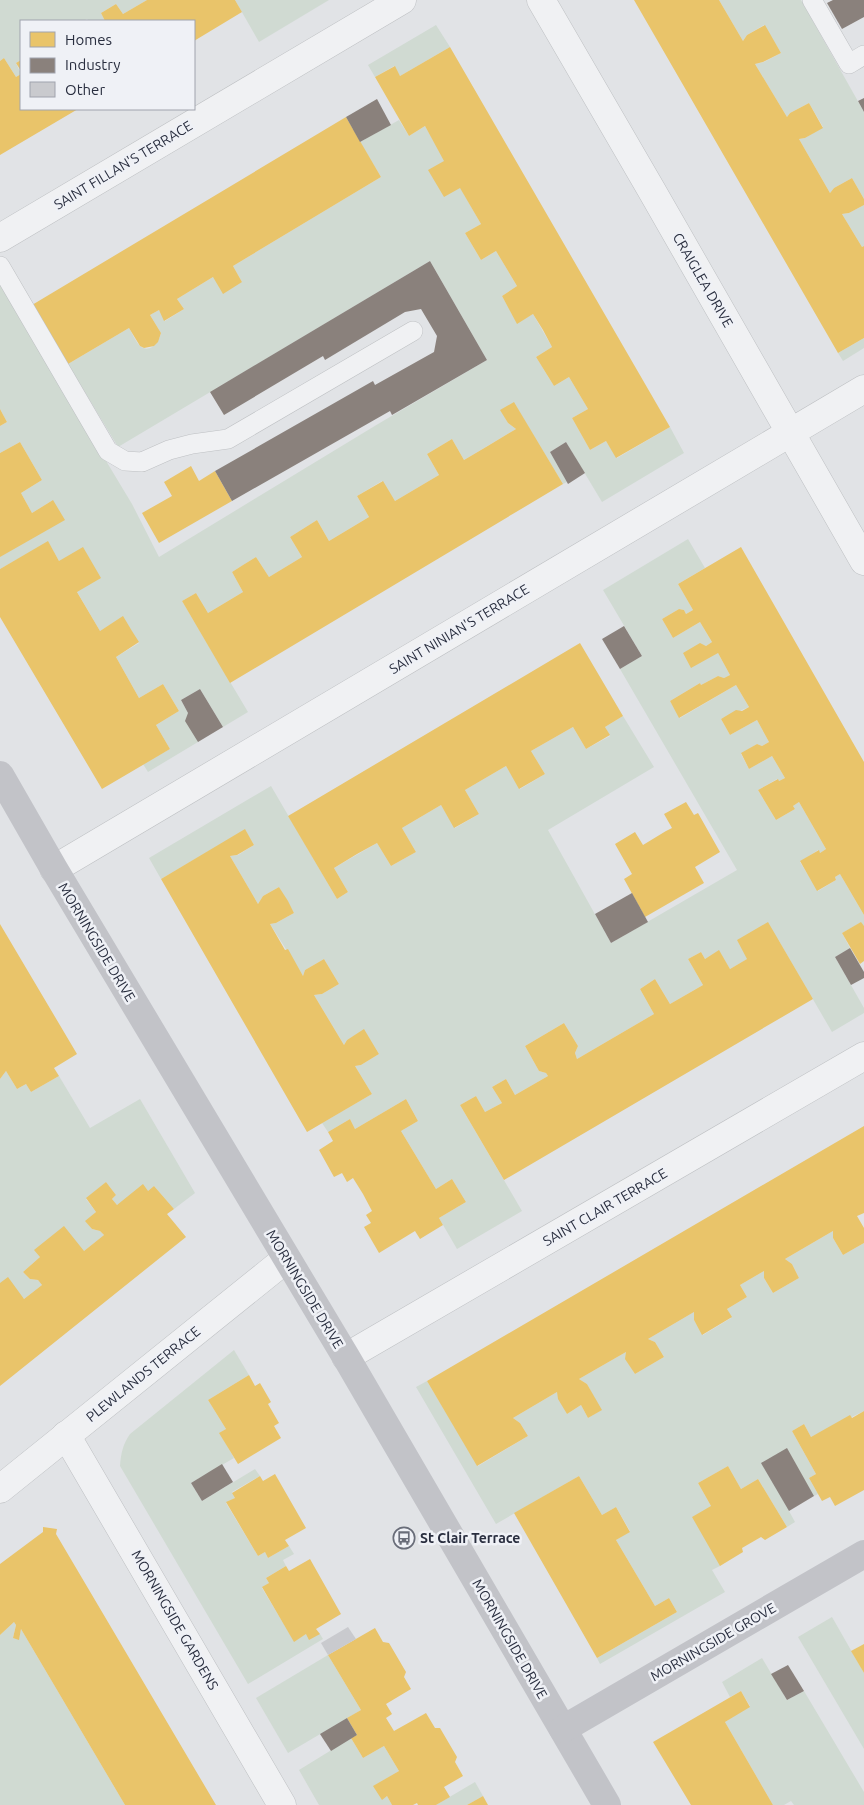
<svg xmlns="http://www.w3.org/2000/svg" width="864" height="1805" viewBox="0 0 864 1805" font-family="Ubuntu,sans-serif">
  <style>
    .green { fill: #d0dad2 }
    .homes { fill: #e9c46a }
    .industry { fill: #8a817c }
    .building { fill: #c9cace }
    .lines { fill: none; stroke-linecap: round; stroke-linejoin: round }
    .lane-casing { stroke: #bec0c3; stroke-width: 20 }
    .street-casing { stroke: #bec0c3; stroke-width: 29 }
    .lane { stroke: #f0f1f3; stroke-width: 19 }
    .street { stroke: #f0f1f3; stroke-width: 28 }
    .secondary { stroke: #c2c3c8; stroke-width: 28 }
    .labels { text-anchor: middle; stroke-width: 5; stroke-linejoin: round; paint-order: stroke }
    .street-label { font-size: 14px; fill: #292e3f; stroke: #eff1f6 }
    .poi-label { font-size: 14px; font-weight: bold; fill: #292e3f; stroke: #eff1f6; text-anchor: start }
  </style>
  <rect width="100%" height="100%" fill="#e1e3e6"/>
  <g class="green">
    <path d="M0,0H147L123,14L116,4L101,13L105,21H89L87,19L83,21H21V60L16,63L21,74L16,77L4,58L0,61Z"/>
    <path d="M235,0H329L259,42Z"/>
    <path d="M719,0H801L864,112V199L852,178L834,188L830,193L799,139L805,138L823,127L809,103L790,113L787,117L755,64L764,62L781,53L764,25L747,35L743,41Z"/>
    <path d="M436,25L450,47L400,76L394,66L375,77L368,65Z"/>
    <path d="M399,120L409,136L425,126L481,224L465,233L481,260L496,251L517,286L502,296L517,323L533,314L552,347L536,357L554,386L569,377L588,409L572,418L590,450L606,441L617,458L670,427L684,453L602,502L566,442L550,452L567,482L563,484L514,403L501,410L508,423L516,429L464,460L452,439L427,454L439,475L395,501L382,481L357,496L369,517L329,541L317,520L290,537L302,557L269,577L256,557L232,572L243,592L208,613L196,593L182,601L248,712L223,727L200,689L181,700L188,713L198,742L148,772L143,764L170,749L156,725L179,711L163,684L139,698L116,657L139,643L123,617L100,631L48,542L0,569V557L53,500L32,513L21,493L42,480L20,442L0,453V426L7,422L0,409V285L132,504L159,557L378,424L487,360L430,261L118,447L68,364L129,328C132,333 136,342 140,346C150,354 159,342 161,333L150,315L159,310L165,321L184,309L177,299L213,277L242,282L233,266L381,177L360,142Z"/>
    <path d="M864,205V246L862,247L842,214L849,213Z"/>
    <path d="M864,338V348L843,361L838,353Z"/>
    <path d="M688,539L705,568L678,584L693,610L686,614L684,610L679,609L662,619L673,638L700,622L712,642L706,646L700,644L718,653L730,675L724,678L718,676L701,685L700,683L670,701L680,718L736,685L749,707L721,719L730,735L757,720L769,742L762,746L757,744L741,754L749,769L772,756L785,778L779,781L777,779L758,790L776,820L795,809L793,806L799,802L826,849L820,853L818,850L800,862L818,891L836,880L835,877L840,874L864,915V926L860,923L842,933L850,948L835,957L864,1008V1013L832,1032L779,941L730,969L719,951L705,959L701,952L688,959L703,985L670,1004L655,979L640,989L654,1014L577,1059L575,1053L578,1046L564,1023L525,1046L539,1071L546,1073L548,1076L515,1095L506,1079L492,1087L502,1103L485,1112L476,1096L460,1105L522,1211L457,1249L439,1218L466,1202L452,1179L436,1189L401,1131L418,1121L406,1099L355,1129L350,1119L328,1132L322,1123L372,1094L355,1066L361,1065L379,1054L364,1030L347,1040L344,1045L314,995L322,994L339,984L324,959L305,970L303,976L270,924L276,923L294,913L279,887L263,896L258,904L230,856L238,855L254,845L245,830L161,879L149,858L271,786L337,899L348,892L334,868L377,843L391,866L416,852L402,828L441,805L455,828L479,814L465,790L506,766L520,789L545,774L531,751L573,727L586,749L610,736L605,727L623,716L654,767L548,830L611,943L737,870L620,669L642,656L603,590Z"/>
    <path d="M6,1071L17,1089L26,1084L31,1092L59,1076L90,1128L140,1099L195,1193L174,1209L154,1186L148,1191L117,1205L112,1199L116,1195L106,1182L86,1199L96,1212L86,1221L92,1229L100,1231L104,1235L84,1251L40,1257L23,1272L30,1279L38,1280L42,1285L24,1299L0,1283V1079Z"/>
    <path d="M833,1231V1238L843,1255L864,1243V1411L811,1437L804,1424L792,1431L816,1474L809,1478L818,1494L814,1496L786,1449L789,1511L795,1522L787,1527L758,1479L741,1489L728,1466L698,1483L711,1506L720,1566L712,1570L725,1592L600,1664L597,1658L677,1612L669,1598L655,1606L616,1540L630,1531L616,1507L602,1515L579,1476L496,1524L416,1387L427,1381L478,1466L528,1436L520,1423L513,1418L557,1392L567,1414L581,1405L588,1418L601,1410L587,1384L579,1379L626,1352V1359L635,1374L664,1357L655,1342L648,1339L694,1312V1320L703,1335L731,1318L727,1309L747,1297L740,1285L764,1271V1278L773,1293L799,1278L792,1264L785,1259Z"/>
    <path d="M234,1350L249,1375L208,1400L226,1429L220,1433L234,1458L191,1483L202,1501L255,1469L260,1476L232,1492L235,1498L226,1503L258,1556L265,1552L268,1558L289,1546L294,1554L283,1560L286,1566L266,1578L269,1583L262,1588L294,1641L306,1634H320L323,1639L248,1684L120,1466C121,1453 123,1444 130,1434Z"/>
    <path d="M832,1617L864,1673V1749L798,1637Z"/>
    <path d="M14,1622L16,1625L13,1638L19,1639L21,1629L125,1805H0V1635Z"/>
    <path d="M328,1655L361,1710L288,1753L256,1698Z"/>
    <path d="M762,1658L787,1700L804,1691L864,1792V1805H794L791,1801L784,1805H773L725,1722L750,1706L741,1691L730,1697L722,1682Z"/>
    <path d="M351,1738L363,1758L384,1746L399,1771L374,1786L382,1799L387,1796L392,1805H319L299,1770Z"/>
    <path d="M475,1782L483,1796L467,1805H436Z"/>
  </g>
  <g class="homes">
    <path d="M147,0H235L242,12L194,41V21H105L101,13L116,4L123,14Z"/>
    <path d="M634,0H719L743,41L747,35L765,25L781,53L763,62L755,64L787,117L790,113L809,103L823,128L805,138L799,139L830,193L834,188L852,178L864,199V205L849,213L842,214L862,247L864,246V338L838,353Z"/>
    <path d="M450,47L670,427L616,458L606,441L590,450L572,418L588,409L569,377L554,386L536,357L552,347L543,330L533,314L517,324L502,296L517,286L496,251L481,260L465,233L481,224L460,188L444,197L428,170L444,161L425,126L409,136L375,77L395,66L400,76Z"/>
    <path d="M4,58L16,77L21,74V109H78L0,155V61Z"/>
    <path d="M21,60V71L16,63Z"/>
    <path d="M346,117L381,177L233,266L242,282L223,294L213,277L177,299L184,309L164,321L159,310L150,315L161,333L158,342L154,346L144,348L140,346L129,328L68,364L32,305Z"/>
    <path d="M514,402L563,484L230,683L182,601L196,593L208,613L243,592L232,572L243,565L256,557L269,577L302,557L290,537L317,520L329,541L369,517L357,496L383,481L395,501L439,475L427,454L452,439L464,460L486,447L516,429L508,423L500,410Z"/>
    <path d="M0,409L7,422L0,426Z"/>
    <path d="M20,442L42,480L21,493L32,513L53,500L65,520L0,557V453Z"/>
    <path d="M191,466L199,481L215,471L232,501L159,543L142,513L172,496L164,482Z"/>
    <path d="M48,541L59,561L83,547L101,578L77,592L100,631L123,616L132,631L139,642L116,657L139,698L163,684L179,711L156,725L170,749L102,789L0,617V569Z"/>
    <path d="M741,547L864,762V915L840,874L835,877L836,880L817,891L800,861L819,850L820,853L826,849L799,802L793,806L795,809L776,820L758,790L778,779L779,781L785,778L772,756L749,769L741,753L757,744L762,746L769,742L757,720L730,735L721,719L736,710L742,711L749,707L736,685L679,718L670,701L700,683L701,685L718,676L724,678L730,675L718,653L691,668L683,653L700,643L706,646L712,642L700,622L673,638L662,619L679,609L684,610L686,614L693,610L678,584Z"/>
    <path d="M580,643L623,716L605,727L610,735L586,749L573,727L531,751L545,774L519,789L506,766L465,790L479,814L454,828L441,805L402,828L416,852L391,866L377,843L357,854L334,868L348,892L337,899L288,816Z"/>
    <path d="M686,802L694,815L698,813L720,852L695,867L704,883L645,917L624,879L632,874L615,844L635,832L643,845L666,831L672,828L664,814Z"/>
    <path d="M245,829L254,845L237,855L230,856L258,904L263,896L279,887L288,901L294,913L276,923L270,924L285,950L288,949L303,976L305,970L324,959L339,984L322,994L314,995L344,1045L347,1040L364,1029L379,1054L361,1065L355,1066L372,1094L307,1132L161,879Z"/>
    <path d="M768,922L813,999L504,1180L460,1105L476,1096L485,1112L502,1103L492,1087L506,1079L515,1095L548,1076L546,1073L539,1071L525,1046L564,1023L578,1046L575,1053L577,1059L654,1014L640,989L655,979L670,1004L703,985L688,959L701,952L705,959L719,950L730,969L747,959L737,940Z"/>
    <path d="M861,922L864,926V961L860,964L842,933Z"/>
    <path d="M0,924L77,1054L54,1068L59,1076L31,1092L26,1084L17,1089L6,1071L0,1079Z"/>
    <path d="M406,1099L418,1121L401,1131L436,1189L452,1179L466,1202L439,1218L443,1225L420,1239L415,1231L379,1253L364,1227L371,1223L366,1215L372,1211L363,1194L353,1178L347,1182L342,1173L334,1177L319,1150L333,1141L328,1132L350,1119L355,1129Z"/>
    <path d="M864,1126V1213L857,1216L864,1228V1243L843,1255L833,1238V1231L785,1259L792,1264L799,1278L773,1293L764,1278V1271L740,1285L747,1297L727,1309L732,1317L702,1335L694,1320V1312L648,1339L655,1342L664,1357L635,1374L625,1359L626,1352L579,1379L587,1384L602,1410L588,1418L581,1405L567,1414L558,1399L557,1392L513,1418L520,1423L528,1436L477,1466L427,1381Z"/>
    <path d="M106,1182L116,1195L112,1199L117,1205L143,1184L148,1191L154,1186L174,1209L167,1214L186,1237L0,1386V1283L8,1277L24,1299L42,1285L38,1280L30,1279L23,1272L40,1257L34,1250L64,1226L84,1251L104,1235L100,1231L92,1229L85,1221L96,1212L86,1198Z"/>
    <path d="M249,1375L255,1386L260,1383L271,1402L268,1404L279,1423L274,1426L281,1438L238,1464L219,1433L226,1429L208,1400Z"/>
    <path d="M864,1411V1490L835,1506L830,1497L822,1501L818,1494L809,1478L816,1474L792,1431L804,1424L811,1437L850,1415L852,1418Z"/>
    <path d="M728,1466L741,1489L758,1479L787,1527L765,1540L761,1537L742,1548L743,1552L720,1566L692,1517L711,1506L698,1483Z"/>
    <path d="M275,1474L306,1528L285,1540L289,1546L268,1558L265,1552L258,1556L226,1502L235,1498L232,1493L260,1476L263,1481Z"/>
    <path d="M579,1476L602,1515L616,1507L630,1532L616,1540L655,1606L669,1598L677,1612L597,1658L514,1513Z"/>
    <path d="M43,1527L57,1529L56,1534L216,1805H125L21,1629L19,1640L13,1638L16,1625L14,1622L0,1635V1564L43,1532Z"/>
    <path d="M310,1559L341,1614L316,1629L320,1634L309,1640L306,1634L294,1642L262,1587L269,1583L266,1578L286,1566L289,1571Z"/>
    <path d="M375,1628L383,1642L389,1643L406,1672L404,1677L411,1689L386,1704L392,1714L386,1718L394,1731L426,1713L435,1728H440L457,1757L455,1762L463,1776L444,1787L450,1797L436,1805H418L417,1803L413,1805H392L387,1796L382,1800L373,1786L399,1771L384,1746L363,1758L351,1738L357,1735L347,1718L361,1710L328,1655Z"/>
    <path d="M864,1644V1673L851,1651Z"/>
    <path d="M741,1691L750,1707L725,1722L773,1805H691L653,1742Z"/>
    <path d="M483,1796L488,1805H467Z"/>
  </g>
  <g class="industry">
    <path d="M833,0H864V17L842,29L827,3Z"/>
    <path d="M864,98V112L858,101Z"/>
    <path d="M377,99L391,125L360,142L346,117Z"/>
    <path d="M430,261L487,360L392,415L390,411L232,501L215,471L373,381L375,385L434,352L437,336L421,309L405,312L325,360L323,356L224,415L210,392Z"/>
    <path d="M566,442L585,473L568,484L550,452Z"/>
    <path d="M624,626L642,656L620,669L602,639Z"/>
    <path d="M200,689L223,727L198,742L185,721L188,713L181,700Z"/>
    <path d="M632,893L648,922L611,943L595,914Z"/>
    <path d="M850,948L864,972V978L851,985L835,957Z"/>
    <path d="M787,1448L814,1496L789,1511L761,1463Z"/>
    <path d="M222,1464L233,1482L202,1501L191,1483Z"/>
    <path d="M788,1665L804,1691L787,1700L771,1674Z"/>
    <path d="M347,1718L357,1735L331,1751L320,1734Z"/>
  </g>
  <path class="building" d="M348,1627L356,1639L328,1655L321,1643Z"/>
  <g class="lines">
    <g class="lane-casing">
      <g id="lane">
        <path d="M812,0L849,64L864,55"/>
        <path d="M0,266L108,451L125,461L142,462L169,450L192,444L228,439L413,331"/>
      </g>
    </g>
    <g class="street-casing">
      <g id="street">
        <path d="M541,0L652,191L864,561"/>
        <path d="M0,238L402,0"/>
        <path d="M54,869L864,389"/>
        <path d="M346,1357L864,1056"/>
        <path d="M66,1435L282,1805"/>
        <path d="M0,1489L286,1259"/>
      </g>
    </g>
    <use href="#lane" class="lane"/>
    <use href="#street" class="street"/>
    <g class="secondary">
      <path d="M0,775L54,869L346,1357L607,1805"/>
      <path d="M563,1729L864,1554"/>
    </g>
  </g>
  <defs>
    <g id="bus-ring" transform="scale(1.125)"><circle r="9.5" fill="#eff1f6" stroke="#696d79" stroke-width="1.5"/><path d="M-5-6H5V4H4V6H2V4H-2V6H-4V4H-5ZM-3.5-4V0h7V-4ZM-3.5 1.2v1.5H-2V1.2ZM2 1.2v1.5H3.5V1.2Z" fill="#696d79"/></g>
  </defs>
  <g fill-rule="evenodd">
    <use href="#bus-ring" x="404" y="1538"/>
  </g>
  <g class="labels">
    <g class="street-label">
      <text transform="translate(123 165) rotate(-31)" y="5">SAINT FILLAN'S TERRACE</text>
      <text transform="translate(703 280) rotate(60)" y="5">CRAIGLEA DRIVE</text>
      <text transform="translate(459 629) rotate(-31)" y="5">SAINT NINIAN'S TERRACE</text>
      <text transform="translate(97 942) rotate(59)" y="5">MORNINGSIDE DRIVE</text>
      <text transform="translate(605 1207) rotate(-30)" y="5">SAINT CLAIR TERRACE</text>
      <text transform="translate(305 1289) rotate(59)" y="5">MORNINGSIDE DRIVE</text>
      <text transform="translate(143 1374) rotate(-39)" y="5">PLEWLANDS TERRACE</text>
      <text transform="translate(175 1620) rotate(60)" y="5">MORNINGSIDE GARDENS</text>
      <text transform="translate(510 1639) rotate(60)" y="5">MORNINGSIDE DRIVE</text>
      <text transform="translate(713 1642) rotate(-30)" y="5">MORNINGSIDE GROVE</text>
    </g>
    <g class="poi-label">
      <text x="420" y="1543">St Clair Terrace</text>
    </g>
  </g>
  <rect x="20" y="20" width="175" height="90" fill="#eff1f6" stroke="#a0a3ad"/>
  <rect x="30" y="32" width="25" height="15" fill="#e9c46a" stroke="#a0a3ad"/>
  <text x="65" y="45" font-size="15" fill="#292e3f">Homes</text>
  <rect x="30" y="58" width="25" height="15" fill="#8a817c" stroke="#a0a3ad"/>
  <text x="65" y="70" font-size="15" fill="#292e3f">Industry</text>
  <rect x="30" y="82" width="25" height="15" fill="#c9cace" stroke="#a0a3ad"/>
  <text x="65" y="95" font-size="15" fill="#292e3f">Other</text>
</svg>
